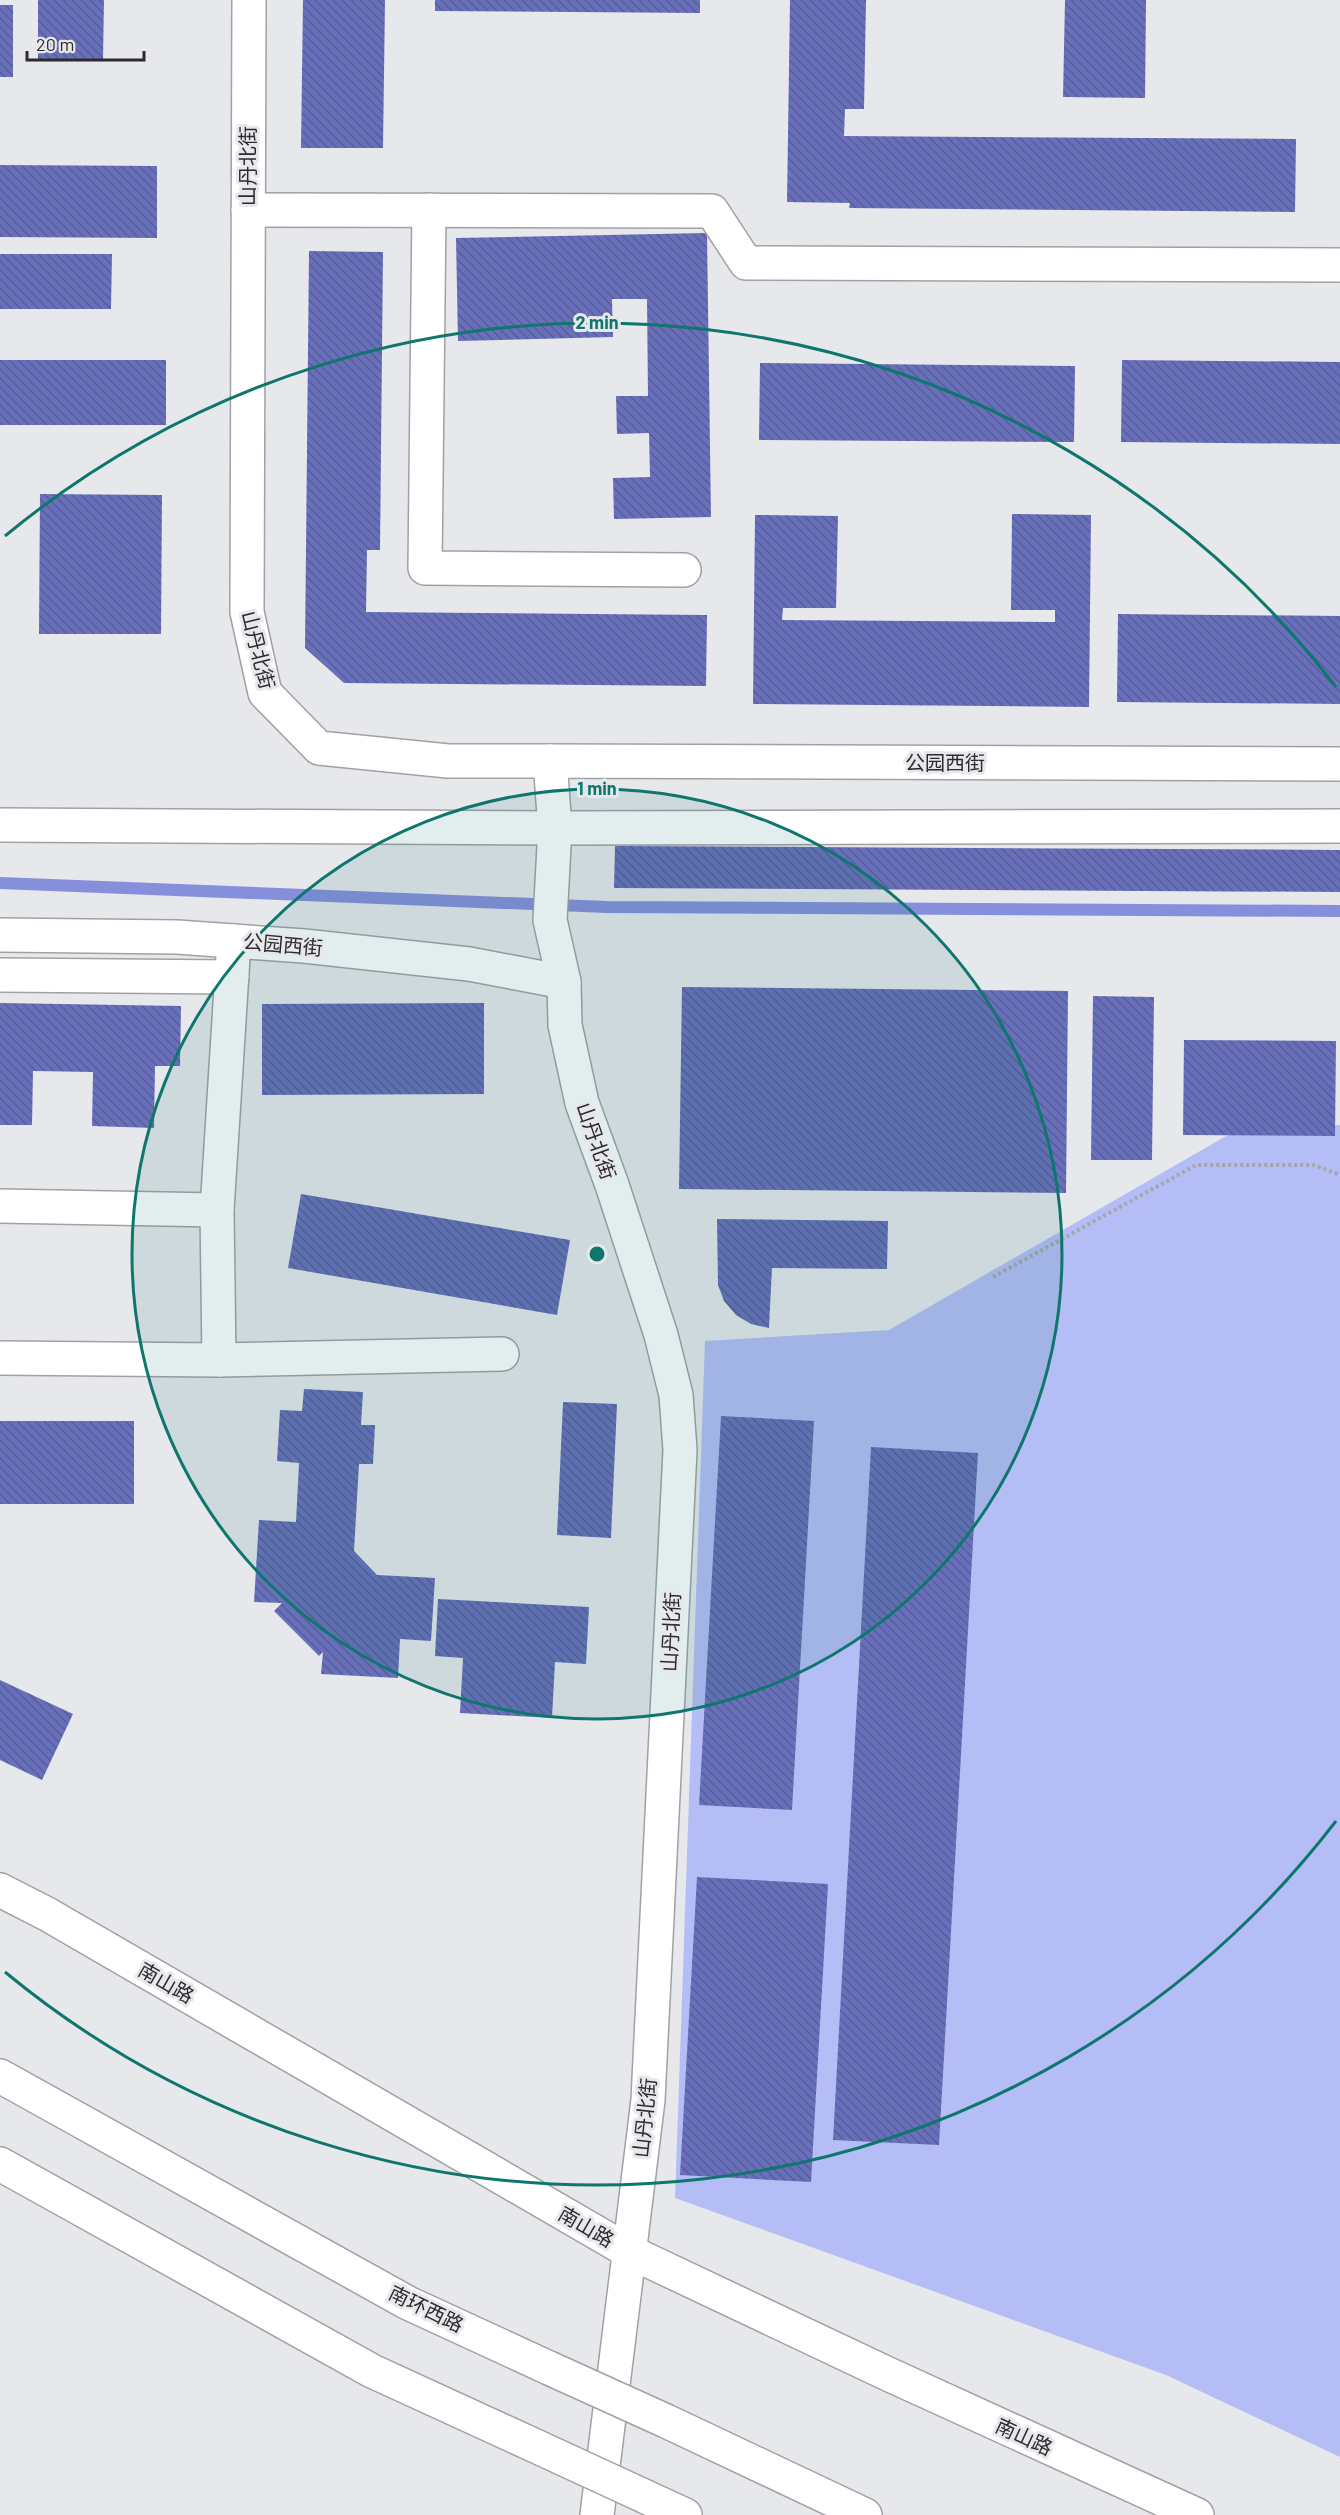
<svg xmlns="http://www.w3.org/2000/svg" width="1340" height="2515" viewBox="0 0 1340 2515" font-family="Barlow,'Noto Sans SC',sans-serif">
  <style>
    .garden { fill: #b5bdf6 }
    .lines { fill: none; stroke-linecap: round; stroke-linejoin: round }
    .stream { stroke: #868fdc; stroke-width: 12 }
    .building { fill: url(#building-back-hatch) }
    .street-casing { stroke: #a1a1a5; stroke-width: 36 }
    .secondary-casing { stroke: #a1a1a5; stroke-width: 36 }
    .highway-casing { stroke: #a1a1a5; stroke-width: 36 }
    .path { stroke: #a6a7aa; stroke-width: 4; stroke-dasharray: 3 3; stroke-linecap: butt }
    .street { stroke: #fff; stroke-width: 33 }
    .secondary { stroke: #fff; stroke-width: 33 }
    .highway { stroke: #fff; stroke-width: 33 }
    .highway-bridge-casing { stroke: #a1a1a5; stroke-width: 36; stroke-linecap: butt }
    .highway-bridge { stroke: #fff; stroke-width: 33 }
    .ring { fill: none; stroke: #0f766e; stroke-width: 3 }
    .labels { text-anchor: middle; stroke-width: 6; stroke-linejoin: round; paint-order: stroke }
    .street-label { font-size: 20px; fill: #2b2b2c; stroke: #e7e8ec }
    .centre { fill: #0f766e; stroke: #e7e8ec; stroke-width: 3 }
    .ring-label { font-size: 18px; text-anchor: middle; font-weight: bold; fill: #0f766e; stroke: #e7e8ec; stroke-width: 6; stroke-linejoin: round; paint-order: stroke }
  </style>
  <defs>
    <pattern id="building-back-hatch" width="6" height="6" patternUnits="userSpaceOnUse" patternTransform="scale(1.5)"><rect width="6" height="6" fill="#6970bb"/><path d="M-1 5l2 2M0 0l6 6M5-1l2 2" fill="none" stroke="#575c98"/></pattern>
  </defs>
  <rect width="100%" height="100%" fill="#e7e8ec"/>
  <path class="garden" d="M1340,1125V2457L1166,2375L675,2198L705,1341L889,1330L1240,1128Z"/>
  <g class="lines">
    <path class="stream" d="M0,883L607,907L1340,911"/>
  </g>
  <g class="building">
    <path d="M38,0H104L103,60H38Z"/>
    <path d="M303,0H385L383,148H301Z"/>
    <path d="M435,0H700V13L435,11Z"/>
    <path d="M790,0H866L864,109H845L844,136L1296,139L1295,212L849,208L850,203L787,202Z"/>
    <path d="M1065,0H1146L1145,98L1063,97Z"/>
    <rect x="0" y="5" width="13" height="72"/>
    <path d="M0,165L157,166V238L0,237Z"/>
    <path d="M707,233L711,517L614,519L613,478L650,477L649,433L617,434L616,396H648L647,299H612L613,337L458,341L456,238Z"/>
    <path d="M309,251L383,252L380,550H367L366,612L707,615L706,686L344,683L305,648Z"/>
    <path d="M0,254H112L111,309H0Z"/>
    <rect x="0" y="360" width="166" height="65"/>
    <path d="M1122,360L1340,362V444L1121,442Z"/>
    <path d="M760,363L1075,366L1074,442L759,440Z"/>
    <path d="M40,494L162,495L161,634H39Z"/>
    <path d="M1012,514L1091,515L1089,707L753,704L755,515L838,516L836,608H783L782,620L1055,622V610H1011Z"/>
    <path d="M1118,614L1340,616V704L1117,702Z"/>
    <path d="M615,846L1340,850V892L614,888Z"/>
    <path d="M682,987L1068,991L1066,1193L679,1189Z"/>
    <path d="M1093,996L1154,997L1152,1160H1091Z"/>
    <path d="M0,1003L181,1006L180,1066H155L154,1128L92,1126L93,1072L33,1071L32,1125H0Z"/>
    <path d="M484,1003V1094L262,1095V1004Z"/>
    <path d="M1184,1040L1336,1041L1335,1136L1183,1135Z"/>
    <path d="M301,1194L570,1240L557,1315L288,1268Z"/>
    <path d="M717,1219L888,1221L887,1269L772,1268L769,1328L751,1324L736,1315L724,1301L718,1285Z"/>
    <path d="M304,1389L363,1392L361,1425H375L373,1464H359L354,1551L377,1575L435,1578L431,1641L400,1639L398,1678L321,1674L323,1652L319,1656L274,1611L282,1603L254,1602L259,1520L296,1522L299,1463L277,1461L280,1410L302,1411Z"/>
    <path d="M563,1402L617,1404L611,1538L557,1535Z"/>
    <path d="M721,1416L814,1421L792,1810L699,1805Z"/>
    <rect x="0" y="1421" width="134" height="83"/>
    <path d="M871,1447L978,1453L939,2145L833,2140Z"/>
    <path d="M438,1599L589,1607L586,1664L555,1662L552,1718L460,1713L463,1658L435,1656Z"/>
    <path d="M0,1680L73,1714L42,1780L0,1760Z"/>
    <path d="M697,1877L828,1884L811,2182L680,2175Z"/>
  </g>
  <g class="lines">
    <g class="street-casing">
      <g id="street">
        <path d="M249,0L247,612L265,693L319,748L448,761H550"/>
        <path d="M248,210L712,211L746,263L1340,265"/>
        <path d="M429,210L425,568L684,570"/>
        <path d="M0,825L555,828L1340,826"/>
        <path d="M0,975L232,977"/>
        <path d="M0,1206L217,1210L234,941"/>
        <path d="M0,1358L219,1360L217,1210"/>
        <path d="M219,1360L502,1354"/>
      </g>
    </g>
    <g class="secondary-casing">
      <g id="secondary">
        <path d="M0,935L177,937L304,946L469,964L564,982"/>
        <path d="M0,1890L47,1914L630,2252L888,2374L1197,2515"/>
        <path d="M597,2515L648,2100L680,1450L676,1395L661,1335L612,1185L582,1103L565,1025L564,982L550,920L555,828L550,761L1340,764"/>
      </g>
    </g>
    <g class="highway-casing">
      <g id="highway">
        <path d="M0,2076L408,2303L549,2368"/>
        <path d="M0,2164L372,2371L529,2443"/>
        <path d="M666,2421L865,2515"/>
        <path d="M646,2497L685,2515"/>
      </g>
    </g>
    <path class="path" d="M993,1277L1196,1165H1314L1340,1175"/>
    <use href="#street" class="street"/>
    <use href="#secondary" class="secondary"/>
    <use href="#highway" class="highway"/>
    <g class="highway-bridge-casing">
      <g id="highway-bridge">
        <path d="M549,2368L666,2421"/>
        <path d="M529,2443L646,2497"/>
      </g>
    </g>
    <use href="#highway-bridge" class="highway-bridge"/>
  </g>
  <circle cx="597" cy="1254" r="465" fill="#0f766e" fill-opacity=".12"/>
  <g class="ring">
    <circle cx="597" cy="1254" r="465"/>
    <path d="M1336 1821A931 931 0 0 1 5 1972M5 536A931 931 0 0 1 1336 687"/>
  </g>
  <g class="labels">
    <g class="street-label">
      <text transform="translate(248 166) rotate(-90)" y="7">山丹北街</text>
      <text transform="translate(258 650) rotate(76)" y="7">山丹北街</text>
      <text x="945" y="770">公园西街</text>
      <text transform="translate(283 945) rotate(5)" y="7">公园西街</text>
      <text transform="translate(596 1141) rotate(71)" y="7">山丹北街</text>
      <text transform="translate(671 1632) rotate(-87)" y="7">山丹北街</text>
      <text transform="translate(166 1983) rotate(30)" y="7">南山路</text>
      <text transform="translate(645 2118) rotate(-84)" y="7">山丹北街</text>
      <text transform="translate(586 2227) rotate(30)" y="7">南山路</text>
      <text transform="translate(426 2309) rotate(26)" y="7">南环西路</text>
      <text transform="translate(1024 2437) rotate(25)" y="7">南山路</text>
    </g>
  </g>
  <circle cx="597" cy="1254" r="9" class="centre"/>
  <g class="ring-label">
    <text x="597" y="329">2 min</text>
    <text x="597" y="795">1 min</text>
  </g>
  <path d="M27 51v9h117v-9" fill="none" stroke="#2b2b2c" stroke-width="3"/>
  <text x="36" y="51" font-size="18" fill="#2b2b2c" stroke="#e7e8ec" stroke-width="4.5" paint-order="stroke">20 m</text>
</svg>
